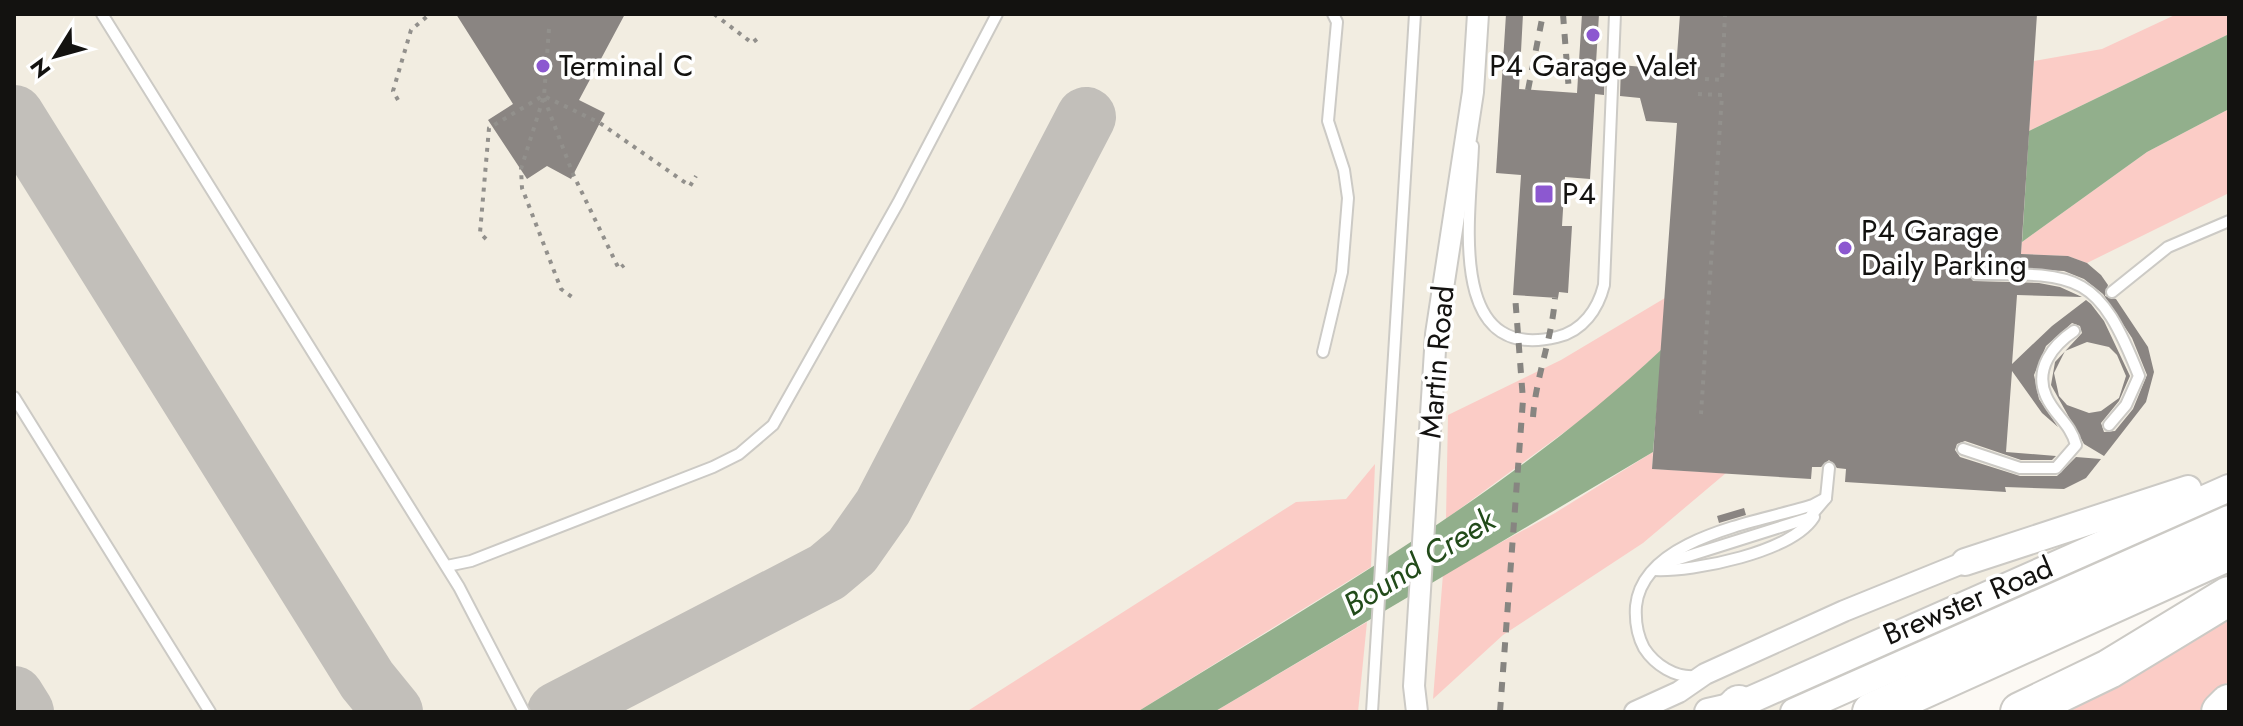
<svg xmlns="http://www.w3.org/2000/svg" width="2243" height="726" viewBox="0 0 2243 726" font-family="Jost,sans-serif">
  <style>
    .built { fill: #f2ede1 }
    .green { fill: #fbccc6 }
    .water { fill: #92af8c }
    .lines { fill: none; stroke-linecap: round; stroke-linejoin: round }
    .taxiway { stroke: #c2bfba; stroke-width: 60 }
    .building { fill: #8a8582; fill-rule: evenodd }
    .service-casing { stroke: #cccac5; stroke-width: 14 }
    .minor-casing { stroke: #cccac5; stroke-width: 24 }
    .tertiary-casing { stroke: #cccac5; stroke-width: 30 }
    .motorway-casing { stroke: #cccac5; stroke-width: 42 }
    .path { stroke: #92908c; stroke-width: 4; stroke-dasharray: 4 6; stroke-linecap: butt }
    .service { stroke: #fff; stroke-width: 10 }
    .minor { stroke: #fff; stroke-width: 20 }
    .tertiary { stroke: #fff; stroke-width: 26 }
    .motorway { stroke: #fff; stroke-width: 38 }
    .rail { stroke: #878581; stroke-width: 6; stroke-dasharray: 10 10; stroke-linecap: butt }
    .poi-dot { fill: #8c58d0; stroke: #fff; stroke-width: 3 }
    .labels { text-anchor: middle; stroke-width: 7; stroke-linejoin: round; paint-order: stroke }
    .poi-label { font-size: 30px; fill: #131210; stroke: #fff; text-anchor: start }
    .street-label { font-size: 30px; fill: #131210; stroke: #fff }
    .water-label { font-size: 32px; font-style: italic; fill: #224b1a; stroke: #fff }
  </style>
  <rect width="100%" height="100%" fill="#fcf9f4"/>
  <path class="built" d="M14,14H2229V532L1830,712H14Z"/>
  <g class="green">
    <path d="M2177,14H2229V34L2029,131L2034,61L2102,49Z"/>
    <path d="M2229,109V193L2087,263L2068,256L2021,254L2022,242L2147,152Z"/>
    <path d="M1665,298L1662,349L1604,403L1446,519L1448,415L1561,360Z"/>
    <path d="M1653,452L1652,469L1726,473L1643,543L1503,635L1433,699L1443,574L1555,513Z"/>
    <path d="M1375,464L1371,567L1137,712H966L1296,502L1346,499Z"/>
    <path d="M2229,614V681L2198,712H2056Z"/>
    <path d="M1367,622L1358,712H1214Z"/>
  </g>
  <g class="water">
    <path d="M2229,34V109L2147,152L2022,242L2029,131Z"/>
    <path d="M1662,349L1653,452L1214,712H1137C1318,600 1506,495 1662,349Z"/>
  </g>
  <g class="lines">
    <g class="taxiway">
      <path d="M14,115L367,680L393,712"/>
      <path d="M14,696L24,712"/>
      <path d="M557,712L827,572L852,551L883,507L1086,117"/>
    </g>
  </g>
  <g class="building">
    <path d="M456,14H625L579,100L605,113L571,179L547,166L527,179L488,120L513,104Z"/>
    <path d="M1506,14H1523L1519,89L1577,93L1582,14H1599L1596,63L1605,64L1604,95L1595,94L1590,179L1565,177L1562,226H1572L1568,293L1559,292L1558,298L1513,295L1521,175L1496,173Z"/>
    <path d="M1680,14H2037L2021,254L2068,256L2087,263L2101,275L2108,285L2105,296L2116,299L2148,347L2154,372L2146,402L2104,456L2084,444L2051,385L2055,362L2082,333L2080,326L2072,323L2046,346L2034,375L2039,399L2058,427L2042,413L2012,371L2006,452L2056,456L2052,460H2021L1965,441L1957,444L1955,450L1960,457L2020,476H2057L2076,457L2101,459L2086,478L2064,489L2005,487L2006,492L1845,482L1846,469L1837,468L1829,460L1821,467H1812L1811,479L1652,469L1677,123L1646,121L1640,98L1620,96L1621,65L1676,70ZM1976,266L2064,271L2084,279L2103,294L2132,338L2147,375L2133,409L2115,431L2104,432L2101,423L2119,401L2130,376L2104,321L2091,304L2086,300L2052,326L2012,364L2017,295L2082,297L2060,287L2039,283L1973,281L1968,273ZM2087,342L2109,347L2117,355L2126,376L2119,398L2101,411L2089,413L2067,405L2059,396L2054,373L2065,351Z"/>
    <path d="M1744,508L1746,515L1719,523L1717,516Z"/>
  </g>
  <g class="lines">
    <g class="service-casing">
      <g id="service">
        <path d="M102,14L459,587L524,712"/>
        <path d="M1473,146C1471,211 1444,364 1557,337C1583,331 1598,309 1604,285L1615,14"/>
        <path d="M1976,274C2080,274 2098,273 2139,376L2126,405L2109,425"/>
        <path d="M2112,292L2168,247L2229,221"/>
        <path d="M1323,352L1342,272L1348,198L1344,170L1328,121L1337,22L1333,14"/>
        <path d="M14,397L210,712"/>
        <path d="M1963,449L2020,468H2056L2076,445C2071,424 2054,415 2046,396C2034,369 2053,345 2074,331"/>
        <path d="M1666,563L1809,518L1826,498L1829,468"/>
        <path d="M447,566L471,561L713,467L739,454L773,425L898,203L997,14"/>
        <path d="M1654,570C1694,572 1792,552 1814,517"/>
        <path d="M1696,676C1675,678 1655,665 1644,648C1637,635 1635,621 1636,606C1643,537 1760,522 1813,505L1826,498"/>
        <path d="M1372,712L1415,14"/>
      </g>
    </g>
    <g class="minor-casing">
      <g id="minor">
        <path d="M1417,712L1414,686L1436,334L1473,92L1478,14"/>
        <path d="M1635,712L1679,692L1705,674L1844,611L1965,562"/>
      </g>
    </g>
    <g class="tertiary-casing">
      <g id="tertiary">
        <path d="M1965,562L2188,489"/>
        <path d="M1708,712L1739,705L2229,488"/>
        <path d="M1794,712L2229,519"/>
      </g>
    </g>
    <g class="motorway-casing">
      <g id="motorway">
        <path d="M1732,712L1739,705"/>
        <path d="M1872,712L2229,551"/>
        <path d="M2020,712L2109,669L2229,596"/>
        <path d="M2221,712L2229,704"/>
      </g>
    </g>
    <g class="path">
      <path d="M714,14L752,43L761,36"/>
      <path d="M549,29L544,96L521,169L522,188L561,289L572,297"/>
      <path d="M1705,79L1722,80L1725,14"/>
      <path d="M1698,94L1722,95L1701,414"/>
      <path d="M546,97L600,123L690,186L696,176"/>
      <path d="M544,98L573,174L619,269L624,265"/>
      <path d="M398,100L393,91L411,30L430,14"/>
      <path d="M486,239L480,233L489,128L541,97"/>
    </g>
    <use href="#service" class="service"/>
    <use href="#minor" class="minor"/>
    <use href="#tertiary" class="tertiary"/>
    <use href="#motorway" class="motorway"/>
    <g class="rail">
      <path d="M1563,14L1569,92"/>
      <path d="M1528,90L1543,14"/>
      <path d="M1533,417C1536,376 1552,339 1555,298"/>
      <path d="M1500,712L1523,400L1515,295"/>
    </g>
  </g>
  <g class="poi-dot">
    <circle cx="1593" cy="35" r="8"/>
    <circle cx="543" cy="66" r="8"/>
    <rect x="1534" y="184" width="20" height="20" rx="4"/>
    <circle cx="1845" cy="248" r="8"/>
  </g>
  <g class="labels">
    <g class="poi-label">
      <text x="559" y="76">Terminal C</text>
      <text x="1593" y="76" text-anchor="middle">P4 Garage Valet</text>
      <text x="1562" y="204">P4</text>
      <text x="1861" y="241">P4 Garage<tspan x="1861" dy="34">Daily Parking</tspan></text>
    </g>
    <g class="street-label">
      <text transform="translate(1437 362) rotate(-85)" y="10">Martin Road</text>
      <text transform="translate(1968 601) rotate(-23)" y="10">Brewster Road</text>
    </g>
    <g class="water-label">
      <text transform="translate(1419 562) rotate(-32)" y="11">Bound Creek</text>
    </g>
  </g>
  <rect width="2243" height="726" fill="none" stroke="#131210" stroke-width="32"/>
  <g transform="translate(56 56) rotate(233)" stroke="#ffffff" stroke-width="6" paint-order="stroke">
  <path d="M0-6L14 30L0 20L-14 30Z" fill="#131210"/>
  <text y="-12" font-size="22" font-weight="bold" text-anchor="middle" fill="#131210">N</text>
  </g>
</svg>
